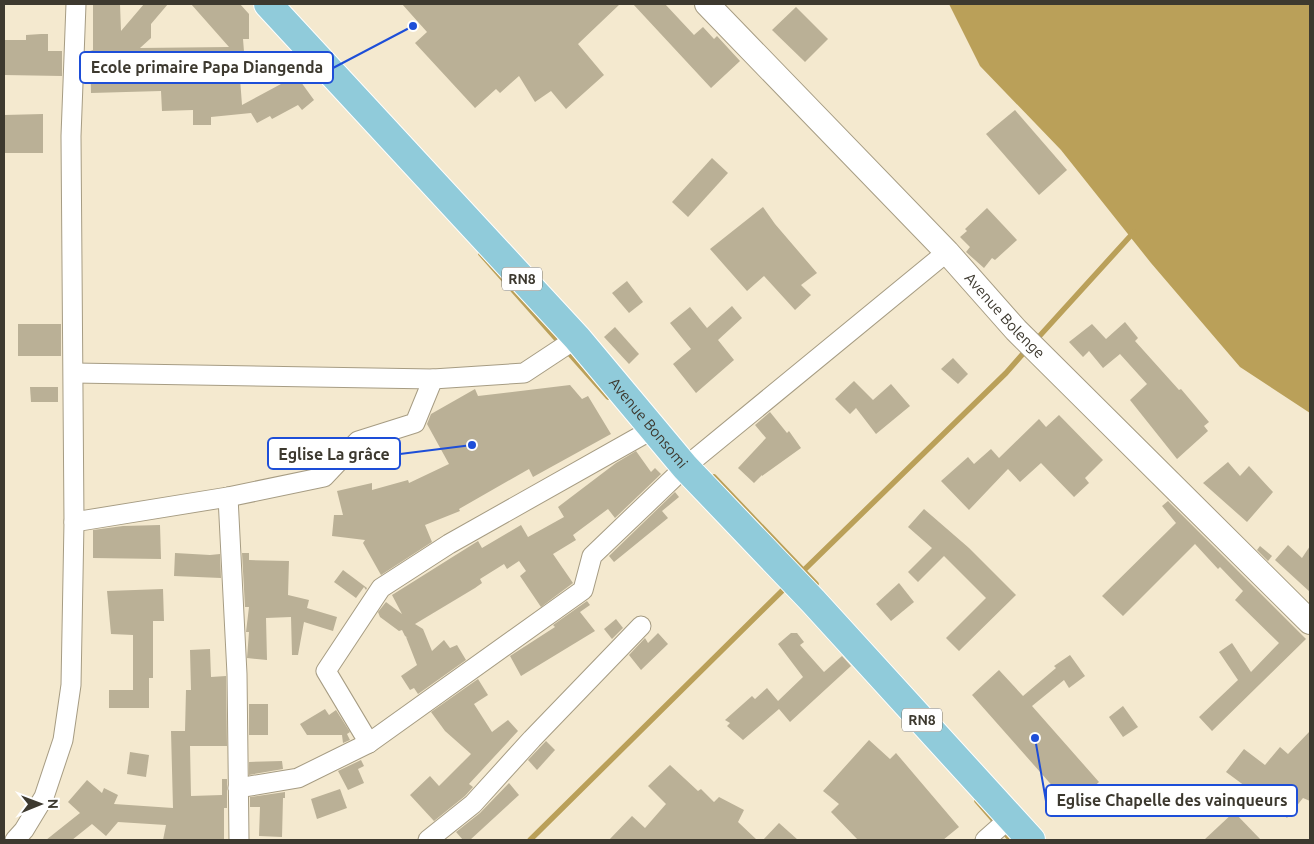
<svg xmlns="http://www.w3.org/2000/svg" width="1314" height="844" viewBox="0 0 1314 844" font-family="Ubuntu,sans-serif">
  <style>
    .water { fill: #baa059 }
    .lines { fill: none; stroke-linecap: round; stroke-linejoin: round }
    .stream { stroke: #baa059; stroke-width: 5.5 }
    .building { fill: #bab096 }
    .minor-casing { stroke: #a69c83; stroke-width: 21 }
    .tertiary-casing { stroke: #a69c83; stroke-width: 26 }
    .primary-casing { stroke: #fff; stroke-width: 30 }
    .minor { stroke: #fff; stroke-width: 19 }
    .tertiary { stroke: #fff; stroke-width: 24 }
    .primary { stroke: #90cbda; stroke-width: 28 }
    .labels { text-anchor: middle; stroke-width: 4.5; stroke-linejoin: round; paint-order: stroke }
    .shield { fill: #fff; stroke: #77746d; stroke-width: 1 }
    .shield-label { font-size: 14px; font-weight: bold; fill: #3d392f }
    .street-label { font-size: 15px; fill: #3d392f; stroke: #fff }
    .leader { fill: none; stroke: #1d4ed8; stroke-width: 2 }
    .callout-dot { fill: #1d4ed8; stroke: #fff; stroke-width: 2 }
    .callout { fill: #fff; stroke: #1d4ed8; stroke-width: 2 }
    .callout-label { font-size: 16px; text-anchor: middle; font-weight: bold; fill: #3d392f }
  </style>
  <rect width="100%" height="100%" fill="#f4e9cf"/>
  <path class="water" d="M949,4H1310V413L1240,367L1151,263L1061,150L980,66Z"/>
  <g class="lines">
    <g class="stream">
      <path d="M481,254L608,397"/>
      <path d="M1035,341L1134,232"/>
      <path d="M714,477L816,584"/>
      <path d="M802,572L1006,373L1028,348"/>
      <path d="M977,801L1011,840"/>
      <path d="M530,840L788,585"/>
    </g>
  </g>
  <g class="building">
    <path d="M93,4H120L121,31L144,4H168L151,24V38L140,48L229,47L191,4H240L249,14V39H243L245,64L239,65L242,105L281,84L274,75L288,62L300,75L298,78L314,100L302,110L298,105L272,119L270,116L257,123L251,113L211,117V125H193V110L162,111L161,91L91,93L90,51L93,50Z"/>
    <path d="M402,4H620L578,44L604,75L566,109L551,91L535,102L519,76L500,93L496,89L475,108L415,43L427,32Z"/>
    <path d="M633,4H665L694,35L703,27L714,39L717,36L740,61L711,88Z"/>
    <path d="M796,7L828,39L805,62L772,30Z"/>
    <path d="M41,34H48V51H62V76L4,75V40H26V35Z"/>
    <path d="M1015,110L1067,170L1039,195L986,134Z"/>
    <path d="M43,114V153H4V115Z"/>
    <path d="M712,158L728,173L688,217L672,202Z"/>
    <path d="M763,207L775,224L817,273L801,285L811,295L795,310L764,276L747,291L710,249Z"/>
    <path d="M987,208L1017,240L995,260L992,258L984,268L966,252L970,247L960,237L967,231L965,229Z"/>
    <path d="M627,281L643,302L629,313L612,293Z"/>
    <path d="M732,306L742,318L718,340L734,360L696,393L673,364L691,349L670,323L690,307L707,328Z"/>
    <path d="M1125,322L1138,338L1135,341L1179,390L1181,389L1209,422L1204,426L1208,431L1177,459L1130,400L1147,384L1120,354L1103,368L1089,351L1083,357L1069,342L1092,324L1106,339Z"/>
    <rect x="18" y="324" width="43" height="32"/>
    <path d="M615,327L639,354L629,364L604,337Z"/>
    <path d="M953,358L968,374L958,384L941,369Z"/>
    <path d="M854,381L873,400L891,384L910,406L876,434L856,408L850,414L835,399Z"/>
    <path d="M570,385L582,399L588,396L611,434L533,477L529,469L459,509L460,511L425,525L432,542L381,575L363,543L365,540L332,536L334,515H343L337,491L372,483V490L408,480L409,483L449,464L427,424L431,414L475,389L478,396Z"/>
    <path d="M30,387H58V402H31Z"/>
    <path d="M770,412L787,433L789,431L801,448L762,476V475L754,483L738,468L766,438L755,425Z"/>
    <path d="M1059,415L1103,460L1085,478L1089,483L1074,497L1041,463L1020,482L1008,469L969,510L941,481L968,457L974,464L991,449L999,458L1039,419L1046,427Z"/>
    <path d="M636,451L651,472L655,468L661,474L615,518L608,509L573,535L576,540L553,554L573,583L541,607L520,576L526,571L519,561L507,569L504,564L480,579L482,583L475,588L415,624L423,629L432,651L444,640L450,648L457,645L466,660L418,694L414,688L410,690L401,676L417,665L406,637L408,638L405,636L402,630L399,631L380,617L378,612L386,602L402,614L392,595L478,541L482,548L521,525L528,537L564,517L558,507L616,463Z"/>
    <path d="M1228,462L1240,476L1249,466L1273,492L1247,522L1203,483Z"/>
    <path d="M675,492L679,497L662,511L668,518L614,562L609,556Z"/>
    <path d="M1168,501L1306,639L1212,731L1199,717L1238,680L1219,652L1232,643L1251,672L1279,643L1235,600L1243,591L1220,567L1218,569L1195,544L1123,616L1102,596L1176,523L1162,506Z"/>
    <path d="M924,509L969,548L1016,595L959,651L946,638L986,598L944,556L918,582L908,572L932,548L908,527Z"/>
    <path d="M160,525L161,559L93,558V530L123,526Z"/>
    <path d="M1288,545L1302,558L1310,546V592L1275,560Z"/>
    <path d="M1260,546L1272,556L1268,561L1257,550Z"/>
    <path d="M175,553L210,555L220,554L221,578L174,576Z"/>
    <path d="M242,553H249V560L289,561L288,595L309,600L307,608L337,617L333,631L304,622L298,655H292L291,617L266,618L267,660L247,658L249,632H246L249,607H245Z"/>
    <path d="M343,570L367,588L366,590L364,587L356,598L334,582Z"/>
    <path d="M899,583L914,602L891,621L876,604Z"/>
    <path d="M163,589L164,621H153V678H149V708H109V690H133V635L111,634L107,591Z"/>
    <path d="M587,601L590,605L580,612L595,631L521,676L510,656L555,627L553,625Z"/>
    <path d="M616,619L623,628L612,639L604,629Z"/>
    <path d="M658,633L668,644L641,670L629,655L645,638L648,643Z"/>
    <path d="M791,633H797L804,642L800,645L824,672L842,656L851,666L790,722L779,709L743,740L727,726L730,723L725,720L752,696L755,699L767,688L778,701L803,677L778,644Z"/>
    <path d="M210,649L211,677L226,676L227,746H190L191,796L222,795V779H227V808H224V840H163L166,825L118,822L106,836L92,824L72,840H46L80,813L68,802L87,780L102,793L104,788L118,795L114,804L173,808L171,731H185L186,690H191L190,650Z"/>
    <path d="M1070,655L1085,676L1069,688L1064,680L1032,706L1099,782L1071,807L972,695L999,670L1023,696L1056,668L1054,666Z"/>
    <path d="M478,679L488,695L474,704L492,732L508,720L518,731L469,784L473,787L465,796L434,821L410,795L430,776L439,786L471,754L445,731L431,712Z"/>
    <rect x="249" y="704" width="19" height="31"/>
    <path d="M1123,706L1138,727L1123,737L1109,717Z"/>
    <path d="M325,709L329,715L336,710L350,732L347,734L350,740L343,743L342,735H307L300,724Z"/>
    <path d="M1310,731V801L1303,798L1287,818L1247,784L1245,786L1226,772L1244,749L1265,765L1280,747L1288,754Z"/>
    <path d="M869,740L890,759L896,753L959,827L943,840H858L831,812L839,804L823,791Z"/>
    <path d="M546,741L555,750L537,770L528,760Z"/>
    <path d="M130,752L149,755L146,777L127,774Z"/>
    <path d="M361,760L364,766L358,769L364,783L348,790L338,771Z"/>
    <path d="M282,761L283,769L249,775V762Z"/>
    <path d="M670,765L698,791L701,789L714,802L719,797L744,810L738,822L757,840H609L632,816L645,828L666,804L648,786Z"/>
    <path d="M509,783L519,795L470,840H463L456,832L480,813Z"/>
    <path d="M340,789L347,808L317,819L311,799Z"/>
    <path d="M285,792V798H283L282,837L259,836L260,807H250V797Z"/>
    <path d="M1234,812L1261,840H1204Z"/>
    <path d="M779,823L798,840H763Z"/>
  </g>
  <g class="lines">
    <g class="minor-casing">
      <g id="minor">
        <path d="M74,373L433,379L524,373L577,338"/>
        <path d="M228,497L237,674L239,840"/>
        <path d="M74,522L228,497L324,477L358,441L415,423L433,379"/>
        <path d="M369,743L326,671L381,588L449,544L653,429"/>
        <path d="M238,788L298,778L369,743L583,590L592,556L685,467L947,252"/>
        <path d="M15,840L24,830L44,797L63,740L71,685L74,522L71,136L76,4"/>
        <path d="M428,840L473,804L532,739L641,626"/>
        <path d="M985,840L1011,817"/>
      </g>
    </g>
    <g class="tertiary-casing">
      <g id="tertiary">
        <path id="s1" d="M707,4L947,252L1016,330L1310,622"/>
      </g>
    </g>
    <g class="primary-casing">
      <g id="primary">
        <path id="s2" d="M268,4L577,338L685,467L813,601L1031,840"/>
      </g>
    </g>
    <use href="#minor" class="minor"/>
    <use href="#tertiary" class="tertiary"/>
    <use href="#primary" class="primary"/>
  </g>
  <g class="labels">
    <g class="shield">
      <rect x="502" y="267.5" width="40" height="23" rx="4"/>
      <rect x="902" y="708.5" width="40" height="23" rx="4"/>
    </g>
    <g class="shield-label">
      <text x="522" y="284">RN8</text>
      <text x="922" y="725">RN8</text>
    </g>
    <g class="street-label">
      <text dy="5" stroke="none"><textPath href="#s1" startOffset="431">Avenue Bolenge</textPath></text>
      <text dy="5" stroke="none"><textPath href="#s2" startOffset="566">Avenue Bonsomi</textPath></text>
    </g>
  </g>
  <path class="leader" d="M413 26L333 68M472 445L400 454M1035 738L1046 801"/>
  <g class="callout-dot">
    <circle cx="413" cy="26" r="5"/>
    <circle cx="472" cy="445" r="5"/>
    <circle cx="1035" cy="738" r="5"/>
  </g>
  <g class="callout">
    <rect x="80" y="52" width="253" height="31" rx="5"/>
    <rect x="268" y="438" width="132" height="31" rx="5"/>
    <rect x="1046" y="785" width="251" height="31" rx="5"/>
  </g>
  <g class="callout-label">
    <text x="207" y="73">Ecole primaire Papa Diangenda</text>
    <text x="334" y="460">Eglise La grâce</text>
    <text x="1172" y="806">Eglise Chapelle des vainqueurs</text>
  </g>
  <rect width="1314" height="844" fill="none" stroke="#3d392f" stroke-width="10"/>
  <g transform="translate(40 804) rotate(89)" stroke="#ffffff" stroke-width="4" paint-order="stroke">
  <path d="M0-4L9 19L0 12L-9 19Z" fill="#3d392f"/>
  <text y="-8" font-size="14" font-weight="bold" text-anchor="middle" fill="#3d392f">N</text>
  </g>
</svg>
